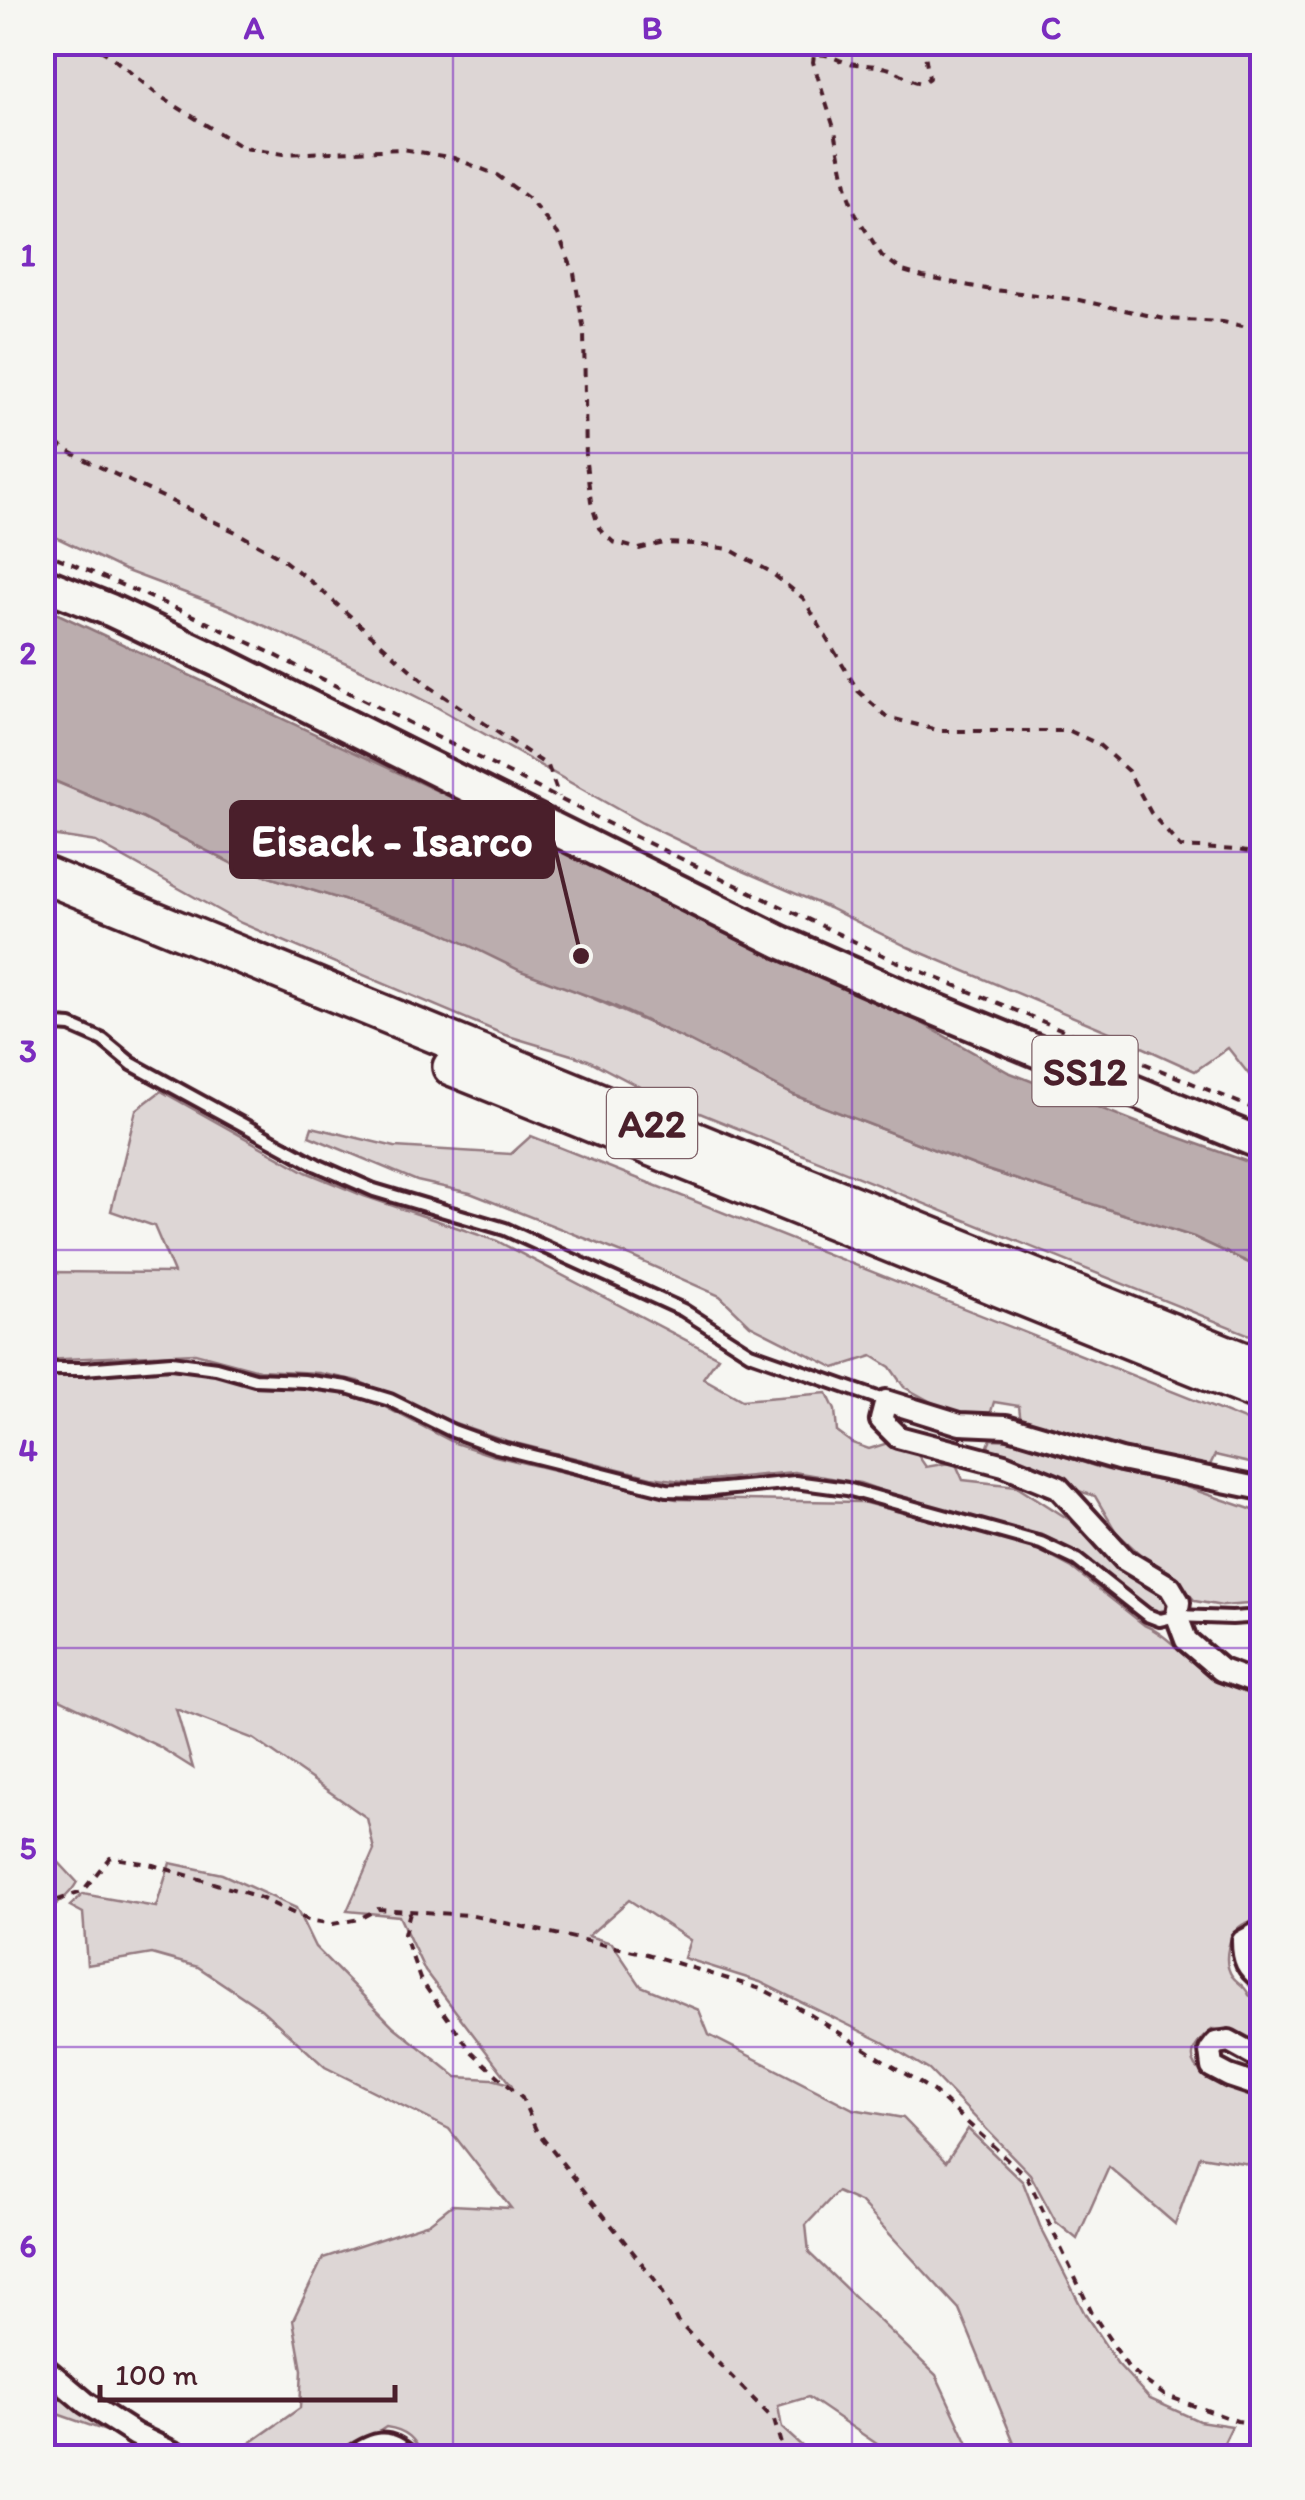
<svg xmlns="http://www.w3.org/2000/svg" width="1305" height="2500" viewBox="0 0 1305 2500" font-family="Itim,sans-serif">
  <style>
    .green { fill: #ddd6d5; stroke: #947a80; stroke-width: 2.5 }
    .water { fill: #bbadae; stroke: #8e747a; stroke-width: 2.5 }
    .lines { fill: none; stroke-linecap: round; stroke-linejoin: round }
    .service-casing { stroke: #4a1f2b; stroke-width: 18 }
    .minor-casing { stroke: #4a1f2b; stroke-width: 28 }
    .primary-casing { stroke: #4a1f2b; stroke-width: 38 }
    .motorway-casing { stroke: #4a1f2b; stroke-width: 42 }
    .path { stroke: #4a1f2b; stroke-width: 4; stroke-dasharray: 8 8; stroke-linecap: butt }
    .service { stroke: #f6f6f2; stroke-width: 10 }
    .minor { stroke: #f6f6f2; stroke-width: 20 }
    .primary { stroke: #f6f6f2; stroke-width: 30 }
    .motorway { stroke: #f6f6f2; stroke-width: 35 }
    .grid { fill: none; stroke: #7b2cbf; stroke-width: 2.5; stroke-opacity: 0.55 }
    .labels { text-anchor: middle; stroke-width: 9; stroke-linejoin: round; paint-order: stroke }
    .shield { fill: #f6f6f2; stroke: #7e6067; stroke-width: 2.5 }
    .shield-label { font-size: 40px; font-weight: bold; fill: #4a1f2b }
    .leader { fill: none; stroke: #4a1f2b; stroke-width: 4 }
    .callout-dot { fill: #4a1f2b; stroke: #f6f6f2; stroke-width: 4 }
    .callout { fill: #4a1f2b; stroke: #4a1f2b; stroke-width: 4 }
    .callout-label { font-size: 45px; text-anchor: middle; font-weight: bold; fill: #fff }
    .neatline { fill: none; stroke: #7b2cbf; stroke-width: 4 }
    .grid-label { font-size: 32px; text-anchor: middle; font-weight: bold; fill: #7b2cbf }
  </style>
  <rect width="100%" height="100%" fill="#f6f6f2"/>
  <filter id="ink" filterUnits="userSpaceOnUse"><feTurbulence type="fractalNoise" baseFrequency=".01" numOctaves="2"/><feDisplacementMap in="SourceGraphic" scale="20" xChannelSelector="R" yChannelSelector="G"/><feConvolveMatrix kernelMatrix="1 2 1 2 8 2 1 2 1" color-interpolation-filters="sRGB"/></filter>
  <g filter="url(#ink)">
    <g class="green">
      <path d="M42,43H1262V1091L1228,1048L1195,1071L1107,1031L908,947L829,908L734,867L642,823L433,705L379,678L228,609L124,570L43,531Z"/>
      <path d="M42,776L142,818L243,869L431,927L685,1039L794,1095L984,1169L1194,1237L1262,1269V1340L655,1095L588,1060L505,1035L241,923L96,842L51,835L43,831Z"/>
      <path d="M161,1091L306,1172L364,1196L497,1241L718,1357L703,1378L742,1400L827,1393L835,1410L837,1432L852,1443L869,1449L891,1442L913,1448L926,1467L955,1462L963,1480L1017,1486L1084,1529L1167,1594L1168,1609L1157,1612L1145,1608L1082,1555L1044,1536L928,1507L860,1483L794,1472L689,1482L651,1477L507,1441L452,1422L358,1381L319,1373L259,1370L195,1353L43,1360V1272L174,1273L154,1226L111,1211L136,1110Z"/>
      <path d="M312,1127L395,1147L511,1154L531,1136L1262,1427V1466L1215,1455L1208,1469L1152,1459L1021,1422L1019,1406L994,1402L989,1418L950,1409L935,1404L904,1387L890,1367L872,1356L835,1368L750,1325L720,1296L630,1256L470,1193L417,1181L309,1136Z"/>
      <path d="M169,1368L211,1373L256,1387L308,1388L337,1392L381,1405L455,1443L491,1455L676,1499L862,1502L1032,1547L1072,1568L1144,1625C1162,1632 1174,1646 1190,1658C1212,1675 1236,1684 1262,1694V1920C1257,1921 1250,1921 1246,1923C1228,1931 1222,1961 1232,1976C1238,1984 1245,1985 1249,1995L1262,2002V2053L1236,2031L1213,2029C1158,2070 1230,2088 1262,2094V2166L1200,2156L1175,2224L1109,2167L1077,2239L1056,2222L1030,2174L929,2070L883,2042L760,1982L684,1958L690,1940L629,1900L588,1936L612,1943L641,1986L699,2010L709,2035L853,2109L903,2118L946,2162L968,2129L1023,2182L1040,2226L1085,2314L1117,2363L1150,2399L1199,2421L1232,2426L1217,2457H1020L959,2309L860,2202L837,2192L806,2225L809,2253L936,2375L974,2457H896L808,2397L778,2406L782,2428L814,2457H425C414,2439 408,2430 386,2427L341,2457H230L300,2408L302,2370L293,2320L323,2258L429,2223L452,2205L511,2208L449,2129L325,2067L261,2009L198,1967L152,1954L87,1965L83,1913L70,1906L83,1894L156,1907L170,1863L222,1874L296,1908L315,1947L393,2026L457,2077L492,2079L511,2084L425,1971L399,1916L347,1911L374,1850L367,1818L254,1739L176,1709L193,1768L158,1746L43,1691L42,1377Z"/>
      <path d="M991,1439L1012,1440L1104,1469L1183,1486L1262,1513V1603L1222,1606L1195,1601L1183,1587L1156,1569L1116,1532L1095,1496L1066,1487L995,1456L988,1446Z"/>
      <path d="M42,1822L51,1830L53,1856L77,1882C70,1895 56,1906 43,1911Z"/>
      <path d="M42,2372L170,2457H127L129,2439L43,2409Z"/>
    </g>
    <path class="water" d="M43,607L639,885L883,1001L1008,1072L1141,1124L1262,1167V1269L1194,1237L984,1169L794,1095L685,1039L610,1004L521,971L431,927L243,869L142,818L43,776Z"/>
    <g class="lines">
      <g class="service-casing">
        <g id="service">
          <path d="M42,1024L71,1026L103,1040L132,1064L317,1165L374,1190L505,1229L683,1310L750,1353L886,1401"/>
          <path d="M42,1369H84L171,1362L216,1368L255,1379L304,1381L347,1387L390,1400L453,1431L497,1447L667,1490L702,1491L795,1482L847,1489L1041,1543L1077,1560L1147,1615L1160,1620L1177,1616L1232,1618L1262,1616"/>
        </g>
      </g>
      <g class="minor-casing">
        <g id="minor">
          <path d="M1262,1489L1121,1460L1006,1426L960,1424L886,1401L881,1420L898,1437L1004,1465L1058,1487L1125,1560L1170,1587L1179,1602L1177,1616L1186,1640L1221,1670L1262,1685"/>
          <path d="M1262,1935L1258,1933L1243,1941C1243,1960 1247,1968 1262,1979"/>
          <path d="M1262,2059L1229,2041L1216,2043L1210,2051L1212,2067L1229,2076L1262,2087"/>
          <path d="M42,2366L86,2403L136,2435L184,2458"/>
          <path d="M352,2458C375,2442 388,2438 409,2458"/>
        </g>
      </g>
      <g class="primary-casing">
        <path id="primary" d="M42,583L110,610L222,663L781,942L908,998L1262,1144"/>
      </g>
      <g class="motorway-casing">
        <g id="motorway">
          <path d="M42,874L750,1163L1262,1368"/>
          <path d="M451,1067L1262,1394"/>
        </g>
      </g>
      <g class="path">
        <path d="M86,42L109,55L158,95L243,148L283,154L402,149L454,158L497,175L528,198L558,234L574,273L584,331L586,463L591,502L599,528L613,542L639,549L664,543L693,544L729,549L769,571L803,598L858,691L887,717L941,731H1070L1098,744L1128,771L1151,813L1180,847L1237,850L1262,855"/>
        <path d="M923,42L929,78L922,83C910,81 904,75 893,70C877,64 860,66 845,62C833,58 827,53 814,55L813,62L835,131L848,195L856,215L882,256L903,271L923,277L986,289L1079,300L1165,319L1223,322L1262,330"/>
        <path d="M42,436L81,458L236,532L278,556L314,584L430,687L548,766L559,797"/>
        <path d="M42,551L187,613L269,652L619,829L891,959L1262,1112"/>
        <path d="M42,1905L82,1892L110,1857L153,1865L256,1896L308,1920L333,1924L359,1919L378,1909L469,1915L647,1954L764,1990L806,2012L933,2091L1027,2177L1092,2313L1130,2370L1164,2395L1237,2421L1262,2424"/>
        <path d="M410,1912L404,1934L420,1979L471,2051L522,2098L536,2130L659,2285L677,2321L774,2420L785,2458"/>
      </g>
      <use href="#service" class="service"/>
      <use href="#minor" class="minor"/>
      <use href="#primary" class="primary"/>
      <use href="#motorway" class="motorway"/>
    </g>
  </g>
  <path class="grid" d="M453,42V2458M852,42V2458M42,453H1262M42,852H1262M42,1250H1262M42,1648H1262M42,2047H1262"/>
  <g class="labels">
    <g class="shield">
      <rect x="1032.5" y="1036" width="105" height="70" rx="8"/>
      <rect x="607" y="1088" width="90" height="70" rx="8"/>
    </g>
    <g class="shield-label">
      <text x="1085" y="1085">SS12</text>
      <text x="652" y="1137">A22</text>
    </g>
  </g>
  <path class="leader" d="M581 956L553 840"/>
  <circle class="callout-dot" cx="581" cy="956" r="10"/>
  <rect class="callout" x="231" y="802" width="322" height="75" rx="10"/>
  <g class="callout-label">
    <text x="392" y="856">Eisack - Isarco</text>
  </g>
  <rect width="1305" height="2500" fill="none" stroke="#f6f6f2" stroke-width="110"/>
  <path d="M100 2385v15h295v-15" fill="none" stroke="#4a1f2b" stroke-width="5"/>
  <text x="115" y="2385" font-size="30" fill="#4a1f2b" stroke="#f6f6f2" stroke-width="8" paint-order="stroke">100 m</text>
  <rect x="55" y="55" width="1195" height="2390" class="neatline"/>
  <g class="grid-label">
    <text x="254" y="39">A</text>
    <text x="652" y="39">B</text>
    <text x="1051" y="39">C</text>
    <text x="28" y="266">1</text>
    <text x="28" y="664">2</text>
    <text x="28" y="1062">3</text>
    <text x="28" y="1461">4</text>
    <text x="28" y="1859">5</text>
    <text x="28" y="2257">6</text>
  </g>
</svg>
